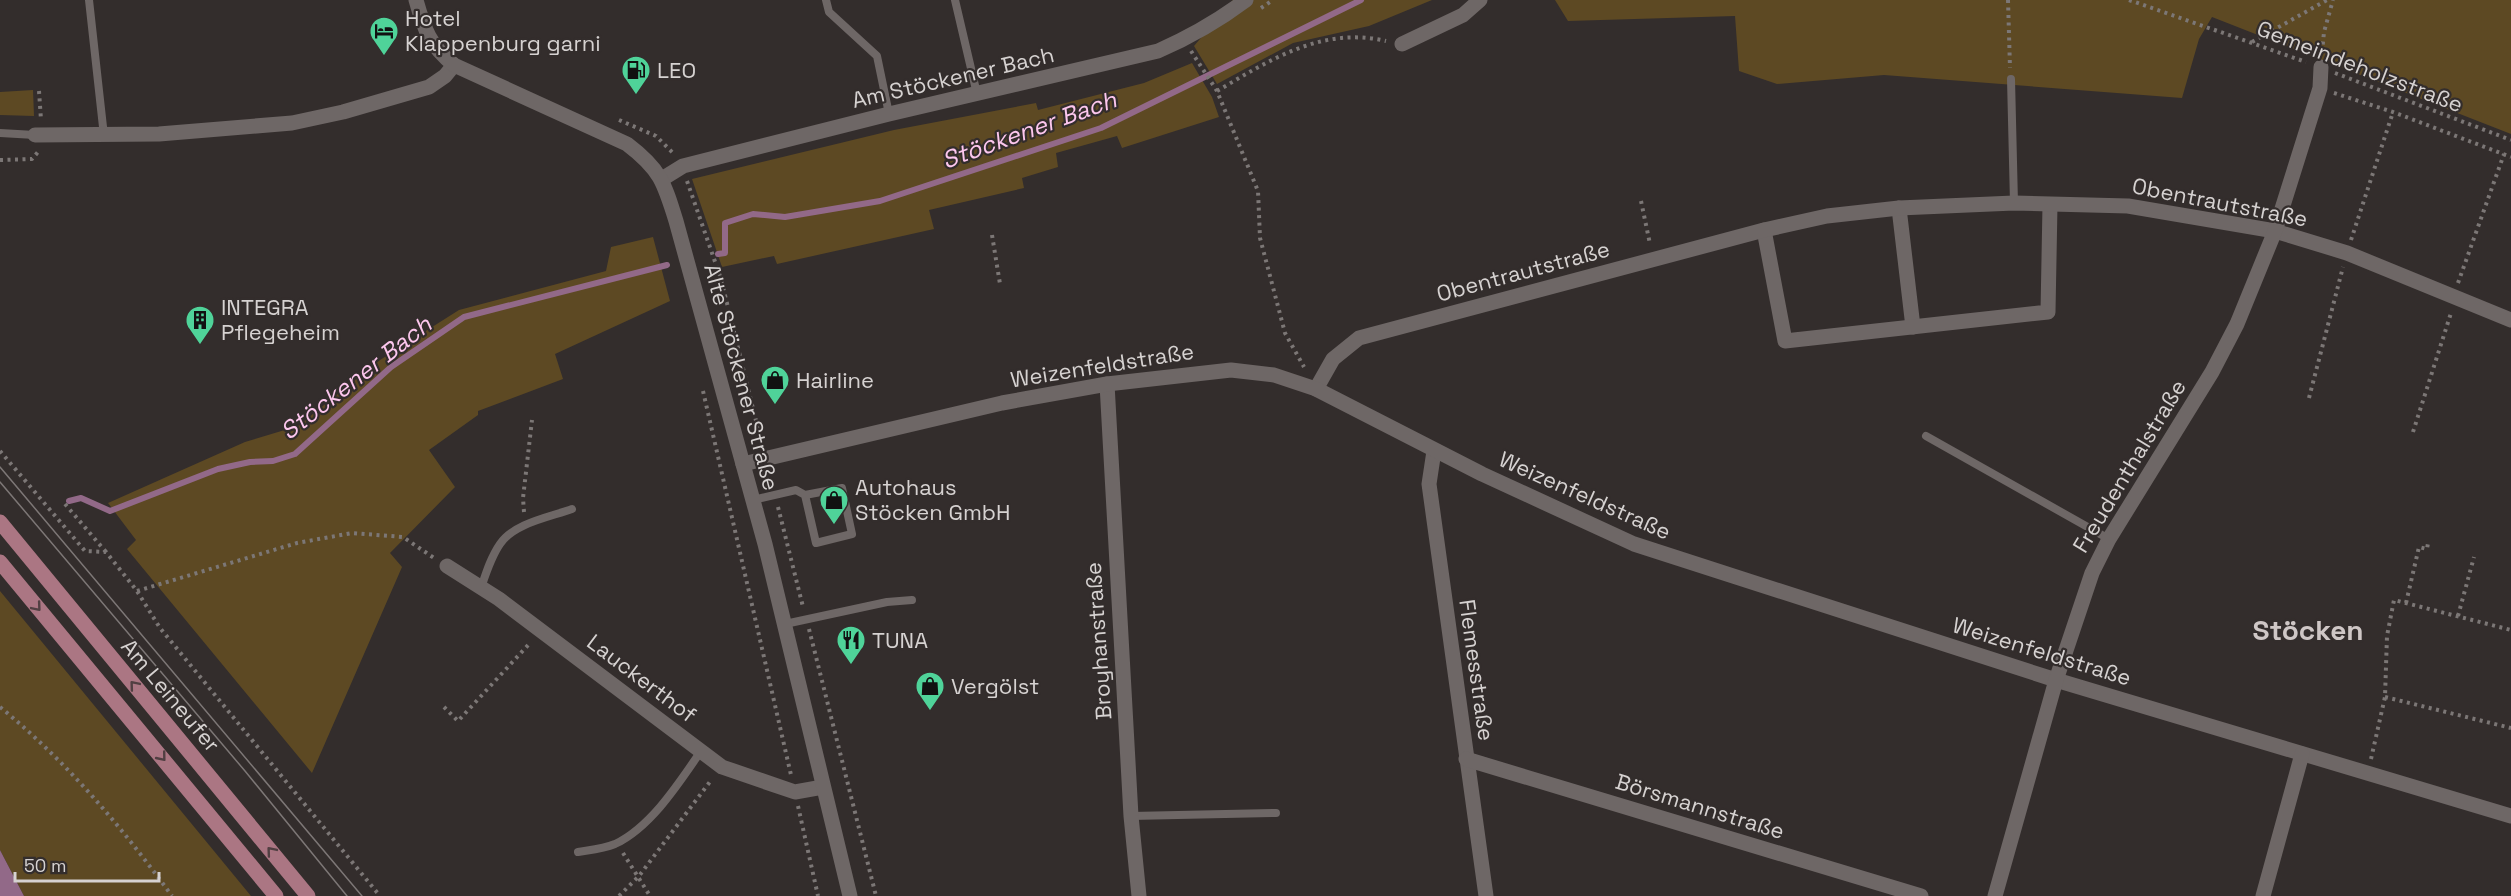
<svg xmlns="http://www.w3.org/2000/svg" width="2511" height="896" viewBox="0 0 2511 896" font-family="'Space Grotesk',sans-serif">
  <style>
    .green { fill: #5d4923 }
    .water { fill: #926988 }
    .lines { fill: none; stroke-linecap: round; stroke-linejoin: round }
    .stream { stroke: #926988; stroke-width: 6 }
    .path { stroke: #7c7776; stroke-width: 4; stroke-dasharray: 3 4.5; stroke-linecap: butt }
    .service { stroke: #6e6766; stroke-width: 8 }
    .minor { stroke: #6e6766; stroke-width: 15 }
    .tertiary { stroke: #6e6766; stroke-width: 15 }
    .primary { stroke: #ab7683; stroke-width: 15 }
    .tram { stroke: #7d7776; stroke-width: 1.5 }
    .oneway { stroke: #513f42 }
    .labels { text-anchor: middle; stroke-width: 4.5; stroke-linejoin: round; paint-order: stroke }
    .poi-label { font-size: 22px; fill: #d6d2d1; stroke: #332d2c; text-anchor: start }
    .street-label { font-size: 22px; fill: #d6d2d1; stroke: #332d2c }
    .water-label { font-size: 24px; font-style: italic; fill: #fdc7ee; stroke: #332d2c }
    .district-label { font-size: 28px; font-weight: bold; fill: #cfc7c6; stroke: #332d2c }
  </style>
  <rect width="100%" height="100%" fill="#332d2c"/>
  <g class="green">
    <path d="M1233,0H1432L1369,26L1293,43L1217,84L1194,46Z"/>
    <path d="M1555,0H2511V134L2212,17L2199,39L2182,98L1884,75L1777,84L1739,71L1735,16L1568,21Z"/>
    <path d="M1192,63L1212,97L1219,117L1122,148L1117,136L1056,153L1058,167L1022,178L1024,188L929,210L934,229L777,264L774,256L722,267L692,179L894,130L1036,103L1038,110L1144,83Z"/>
    <path d="M33,90L34,116L0,115V92Z"/>
    <path d="M653,237L670,301L555,354L563,379L478,411V415L429,450L455,487L390,553L402,567L312,773L127,549L136,540L108,503L245,442L298,426L380,360L459,310L606,271L611,247Z"/>
    <path d="M0,591L251,896H24L0,850Z"/>
  </g>
  <path class="water" d="M0,850L24,896H0Z"/>
  <g class="lines">
    <g class="stream">
      <path d="M718,254L725,253V223L753,214L785,217L880,201L1101,128L1361,0"/>
      <path d="M69,501L81,498L110,511L218,469L250,462L273,461L295,454L391,367L464,317L667,265"/>
    </g>
    <g class="path">
      <path d="M2008,0L2010,68"/>
      <path d="M2129,0L2306,62"/>
      <path d="M1261,8L1273,0"/>
      <path d="M2252,42L2327,0"/>
      <path d="M1191,51L1217,91L1258,191L1260,238L1285,333L1304,367"/>
      <path d="M2322,52L2324,32L2333,0"/>
      <path d="M2335,73L2511,140"/>
      <path d="M39,91L41,120"/>
      <path d="M1217,91C1270,60 1322,26 1386,41"/>
      <path d="M2334,93L2393,112L2511,157"/>
      <path d="M619,120L656,136L673,153"/>
      <path d="M0,160L32,159L38,152"/>
      <path d="M687,181L721,279L762,445"/>
      <path d="M1641,201L1650,244"/>
      <path d="M992,235L1000,284"/>
      <path d="M2351,240L2393,112"/>
      <path d="M2458,283L2504,154"/>
      <path d="M703,391L791,775"/>
      <path d="M2309,398L2343,267"/>
      <path d="M2413,432L2451,313"/>
      <path d="M0,451L85,551L106,552L137,591L160,628L380,896"/>
      <path d="M65,504L106,552"/>
      <path d="M778,507L803,607"/>
      <path d="M524,512L523,498L532,420"/>
      <path d="M137,591L297,543L352,533L403,537L434,558"/>
      <path d="M2406,603L2419,547L2427,549L2428,543"/>
      <path d="M2458,616L2474,557"/>
      <path d="M809,629L876,896"/>
      <path d="M2385,697L2511,728"/>
      <path d="M0,707C68,763 120,825 172,896"/>
      <path d="M444,707L458,721L531,642"/>
      <path d="M2371,759L2385,697L2387,636L2394,600L2511,630"/>
      <path d="M798,806L818,896"/>
      <path d="M623,853L650,896"/>
      <path d="M619,896L639,876L712,779"/>
    </g>
    <g class="service">
      <path d="M89,0L104,136"/>
      <path d="M826,0L829,12L877,56L889,114"/>
      <path d="M955,0L977,94"/>
      <path d="M2011,79L2014,203"/>
      <path d="M0,133L35,135"/>
      <path d="M1926,436L2109,539"/>
      <path d="M753,500L796,490L805,495L842,488L852,534L816,543L805,495"/>
      <path d="M481,588C486,573 491,557 500,544C514,523 550,517 572,509"/>
      <path d="M785,624L887,602L912,600"/>
      <path d="M1131,816L1276,813"/>
      <path d="M578,852C590,850 603,849 615,844C651,827 679,783 701,751"/>
    </g>
    <g class="minor">
      <path d="M1402,44L1463,15L1480,0"/>
      <path d="M35,135L159,134L292,123L343,112L429,87L445,76L454,65"/>
      <path d="M662,179L683,166L889,114L1158,51C1190,37 1218,21 1246,0"/>
      <path d="M1899,208L1913,327"/>
      <path d="M1764,230L1785,341L2048,312L2050,205"/>
      <path d="M1107,384L1131,816L1139,896"/>
      <path d="M1316,389L1333,359L1359,338L1764,230L1827,216L1899,208L2014,203L2128,206L2275,231L2347,253L2511,320"/>
      <path d="M1434,451L1429,484L1486,896"/>
      <path d="M743,464L1002,403L1107,384L1231,370L1274,375L1316,389L1482,474L1634,544L2056,680L2511,816"/>
      <path d="M447,566L499,599L722,767L795,792L823,787"/>
      <path d="M1466,759L1921,896"/>
      <path d="M1995,896L2056,680L2092,573L2109,539L2212,372L2237,324L2275,231L2320,88L2321,67"/>
      <path d="M2263,896L2302,754"/>
    </g>
    <path class="tertiary" d="M416,0C424,29 430,46 454,65L627,144C660,169 664,182 676,221L765,544L850,896"/>
    <g class="primary">
      <path d="M0,522L308,896"/>
      <path d="M0,562L276,896"/>
    </g>
    <g class="tram">
      <path d="M0,467L362,896"/>
      <path d="M0,482L245,771L347,896"/>
    </g>
  </g>
  <defs><path id="oneway-chevron" d="M-2-3.5L2.5 0L-2 3.5" fill="none" stroke-width="1.6" stroke-linecap="round" stroke-linejoin="round" transform="scale(1.5)"/></defs>
  <g class="oneway">
    <use href="#oneway-chevron" transform="translate(37 607) rotate(50)"/>
    <use href="#oneway-chevron" transform="translate(134 685) rotate(-130)"/>
    <use href="#oneway-chevron" transform="translate(162 757) rotate(51)"/>
    <use href="#oneway-chevron" transform="translate(271 851) rotate(-130)"/>
  </g>
  <defs>
    <g id="hotel-pin" transform="scale(1.5)"><path d="M0 17L-7.5 6A9.5 9.5 0 1 1 7.5 6Z" fill="#4fd399" stroke="#332d2c"/><path d="M-6-4.5h1.5V1H6V5H4.5V3h-9V5H-6ZM-4 0a1.8 1.8 0 1 1 3.6 0ZM.5 0V-2.5h3Q6-2.5 6 0Z" fill="#111"/></g>
    <g id="fuel-pin" transform="scale(1.5)"><path d="M0 17L-7.5 6A9.5 9.5 0 1 1 7.5 6Z" fill="#4fd399" stroke="#332d2c"/><path d="M-5.5-6h7V0h2V4h1.3V-2.5L3-4.5l.8-.8L6-3V5H2.5V1h-1V6h-7ZM-4.2-4.7v3.2H.2V-4.7Z" fill="#111"/></g>
    <g id="building-pin" transform="scale(1.5)"><path d="M0 17L-7.5 6A9.5 9.5 0 1 1 7.5 6Z" fill="#4fd399" stroke="#332d2c"/><path d="M-4-6H4V6H1V3H-1V6H-4ZM-2.5-4.3h1.7v1.8h-1.7ZM.8-4.3h1.7v1.8H.8ZM-2.5-1h1.7V.8h-1.7ZM.8-1h1.7V.8H.8Z" fill="#111"/></g>
    <g id="shop-pin" transform="scale(1.5)"><path d="M0 17L-7.5 6A9.5 9.5 0 1 1 7.5 6Z" fill="#4fd399" stroke="#332d2c"/><path d="M-5-2.5h2.3a2.7 3.5 0 0 1 5.4 0H5L5.5 6h-11ZM-1.5-2.5h3a1.5 2.3 0 0 0-3 0Z" fill="#111"/></g>
    <g id="restaurant-pin" transform="scale(1.5)"><path d="M0 17L-7.5 6A9.5 9.5 0 1 1 7.5 6Z" fill="#4fd399" stroke="#332d2c"/><path d="M-5-6h1v4h1v-4h1v4h1v-4h1v5L-1.5 .5V6h-2V.5L-5-1ZM5-6V6H3V1.5H1.5Q1.5-4 5-6Z" fill="#111"/></g>
  </defs>
  <g fill-rule="evenodd">
    <use href="#hotel-pin" x="384" y="31"/>
    <use href="#fuel-pin" x="636" y="70"/>
    <use href="#building-pin" x="200" y="320"/>
    <use href="#shop-pin" x="775" y="380"/>
    <use href="#shop-pin" x="834" y="500"/>
    <use href="#restaurant-pin" x="851" y="640"/>
    <use href="#shop-pin" x="930" y="686"/>
  </g>
  <g class="labels">
    <g class="poi-label">
      <text x="405" y="26">Hotel<tspan x="405" dy="25">Klappenburg garni</tspan></text>
      <text x="657" y="78">LEO</text>
      <text x="221" y="315">INTEGRA<tspan x="221" dy="25">Pflegeheim</tspan></text>
      <text x="796" y="388">Hairline</text>
      <text x="855" y="495">Autohaus<tspan x="855" dy="25">Stöcken GmbH</tspan></text>
      <text x="872" y="648">TUNA</text>
      <text x="951" y="694">Vergölst</text>
    </g>
    <g class="street-label">
      <text transform="translate(2360 66) rotate(21)" y="8">Gemeindeholzstraße</text>
      <text transform="translate(953 77) rotate(-13)" y="8">Am Stöckener Bach</text>
      <text transform="translate(2220 202) rotate(11)" y="8">Obentrautstraße</text>
      <text transform="translate(1523 271) rotate(-15)" y="8">Obentrautstraße</text>
      <text transform="translate(1102 365) rotate(-9)" y="8">Weizenfeldstraße</text>
      <text transform="translate(742 377) rotate(75)" y="8">Alte Stöckener Straße</text>
      <text transform="translate(2129 466) rotate(-59)" y="8">Freudenthalstraße</text>
      <text transform="translate(1585 495) rotate(24)" y="8">Weizenfeldstraße</text>
      <text transform="translate(1098 641) rotate(-94)" y="8">Broyhanstraße</text>
      <text transform="translate(2042 651) rotate(17)" y="8">Weizenfeldstraße</text>
      <text transform="translate(1477 670) rotate(82)" y="8">Flemesstraße</text>
      <text transform="translate(642 678) rotate(37)" y="8">Lauckerthof</text>
      <text transform="translate(171 695) rotate(50)" y="8">Am Leineufer</text>
      <text transform="translate(1700 806) rotate(17)" y="8">Börsmannstraße</text>
    </g>
    <g class="water-label">
      <text transform="translate(1029 130) rotate(-20)" y="8">Stöckener Bach</text>
      <text transform="translate(356 378) rotate(-38)" y="8">Stöckener Bach</text>
    </g>
    <g class="district-label">
      <text x="2308" y="640">Stöcken</text>
    </g>
  </g>
  <path d="M15 872v9h144v-9" fill="none" stroke="#d6d2d1" stroke-width="3"/>
  <text x="24" y="872" font-size="18" fill="#d6d2d1" stroke="#332d2c" stroke-width="4.5" paint-order="stroke">50 m</text>
</svg>
